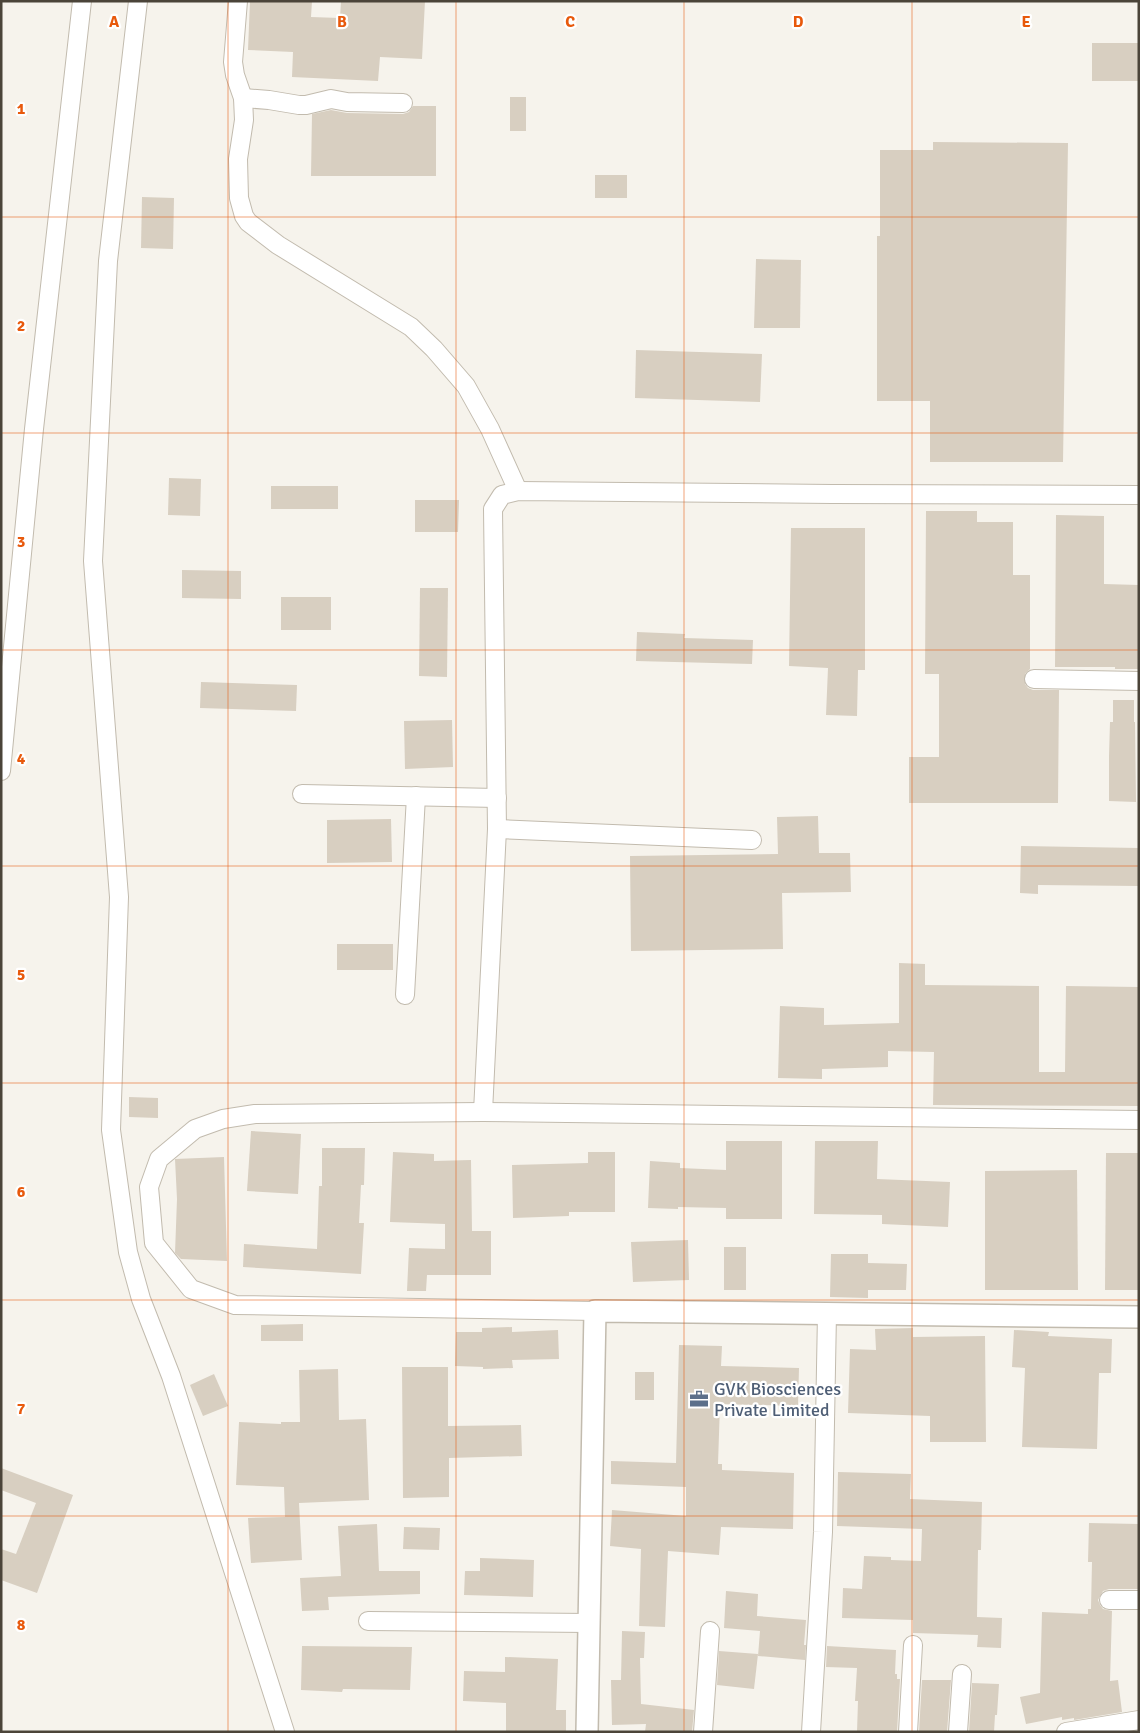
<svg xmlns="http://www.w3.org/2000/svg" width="1140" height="1733" viewBox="0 0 1140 1733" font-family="Signika,sans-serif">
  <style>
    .building { fill: #d8cfc1 }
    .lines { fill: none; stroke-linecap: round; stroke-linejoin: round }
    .minor-casing { stroke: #c2bbae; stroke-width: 20 }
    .tertiary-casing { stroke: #c2bbae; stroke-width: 24 }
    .minor { stroke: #fff; stroke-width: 18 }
    .tertiary { stroke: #fff; stroke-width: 21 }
    .grid { fill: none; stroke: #e8590c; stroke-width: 1; stroke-opacity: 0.55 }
    .labels { text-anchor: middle; stroke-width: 4.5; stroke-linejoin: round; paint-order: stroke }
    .service-label { font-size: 18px; fill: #4e5e75; stroke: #fff; text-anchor: start }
    .grid-label { font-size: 16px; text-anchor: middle; font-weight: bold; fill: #e8590c; stroke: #fff; stroke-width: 4.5; stroke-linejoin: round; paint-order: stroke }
  </style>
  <rect width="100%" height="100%" fill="#f6f3ec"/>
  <g class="building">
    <path d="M250,1H312L311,17L340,18L341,1H425L422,59L380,57L378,81L292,77L293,52L248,50Z"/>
    <rect x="1092" y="43" width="47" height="38"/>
    <rect x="510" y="97" width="16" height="34"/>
    <path d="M413,106H436V176H311L312,114L331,110L347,113L403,114L409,112Z"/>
    <path d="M933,142L1068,143L1063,462H930V401H877V236H880V150H933Z"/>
    <rect x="595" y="175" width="32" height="23"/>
    <path d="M142,197L174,198L173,249L141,248Z"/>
    <path d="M756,259L801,260L800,328H754Z"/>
    <path d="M636,350L762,354L760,402L635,398Z"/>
    <path d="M169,478L201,479L200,516L168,515Z"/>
    <rect x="271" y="486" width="67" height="23"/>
    <path d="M415,500H459L458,532H415Z"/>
    <path d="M926,511H977V522H1013V575H1030V669L1025,674V684L1028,688L1033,690H1059L1058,803H909V757H939V674H925Z"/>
    <path d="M1056,515L1104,516V584L1139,585V669H1115V667H1055Z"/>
    <path d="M791,528H865V670H858L857,716L826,715L828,668L789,666Z"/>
    <path d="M182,570L241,571V599L182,598Z"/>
    <path d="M420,588H448L447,677L419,676Z"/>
    <rect x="281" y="597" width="50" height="33"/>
    <path d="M637,632L685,634L684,638L753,640L752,664L636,661Z"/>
    <path d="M201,682L297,685L296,711L200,708Z"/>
    <path d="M1113,700H1134V722H1135L1136,802L1109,801V756L1110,722H1113Z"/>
    <path d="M452,720L453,767L405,769L404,721Z"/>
    <path d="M818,816L819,853H850L851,892L782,893L783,949L631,951L630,856L778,854L777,817Z"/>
    <path d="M391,819L392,862L327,863V820Z"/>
    <path d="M1021,846L1139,848V886L1038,885V894L1020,893Z"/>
    <rect x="337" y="944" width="56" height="26"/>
    <path d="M899,963L925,964V985L1039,986V1072H1065L1066,986L1139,987V1106L933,1105L934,1052L888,1051V1067L822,1069V1079L778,1078L780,1006L824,1008V1025L899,1023Z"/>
    <path d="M129,1097L158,1098V1118L129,1117Z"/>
    <path d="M251,1131L301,1134L298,1194L247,1191Z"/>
    <path d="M726,1141H782V1219H726V1208L678,1207V1209L648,1208L650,1161L680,1163V1168L726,1170Z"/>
    <path d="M815,1141H878L877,1179L950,1182L948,1227L882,1224V1215L814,1214Z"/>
    <path d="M322,1148H365L364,1185H361L359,1223H364L361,1274L243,1267L244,1244L317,1249L319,1186H322Z"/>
    <path d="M393,1152L434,1154V1161L471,1160L472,1231H491V1275H427L426,1291H407L409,1248L445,1249V1224L390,1222Z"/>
    <path d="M588,1152H615V1212H569V1216L513,1218L512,1165L588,1163Z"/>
    <path d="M1106,1153H1139V1290H1105Z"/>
    <path d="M224,1157L227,1261L181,1259L175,1253L177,1199L175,1159Z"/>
    <path d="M1077,1170L1078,1290H985V1171Z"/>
    <path d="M688,1240L689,1280L633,1282L631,1242Z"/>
    <rect x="724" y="1247" width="22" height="43"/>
    <path d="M831,1254H868V1263L907,1264L906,1290H868V1298L830,1297Z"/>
    <path d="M303,1324V1341H261V1325Z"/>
    <path d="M512,1327V1332L558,1330L559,1359L512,1360L513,1368L483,1369V1367L455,1366L456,1332H482V1328Z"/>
    <path d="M913,1328V1337L985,1336L986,1442H930V1416L848,1413L850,1349L876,1350L875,1329Z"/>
    <path d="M1014,1330L1049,1332L1048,1336L1112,1339L1111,1373H1099L1097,1449L1022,1447L1025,1368L1012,1367Z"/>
    <path d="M679,1345L722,1346L721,1366L799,1368L798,1406L720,1404L718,1464H722V1470L794,1473L793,1529L721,1527L719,1555L668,1551L665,1627L639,1626L641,1549L610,1546L612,1510L686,1516V1487L611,1484V1461L676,1463Z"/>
    <path d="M402,1367H448V1426L521,1425L522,1456L449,1458V1497L403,1498Z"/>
    <path d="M338,1369L339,1420L366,1419L369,1500L299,1503L302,1560L251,1563L248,1518L285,1517L284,1487L236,1485L239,1422L281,1424V1422H300L299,1370Z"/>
    <rect x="635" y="1372" width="19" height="28"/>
    <path d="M214,1374L228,1406L203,1416L190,1385Z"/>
    <path d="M1,1468L73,1495L37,1593L1,1580V1549L16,1554L36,1503L1,1490Z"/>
    <path d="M838,1472L911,1474L910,1499L982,1502L981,1550H978L977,1617L1002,1618L1001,1648L977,1647L978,1635L913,1633V1620L842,1618L843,1588L862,1589L864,1556L891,1557V1560L921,1561L922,1529L837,1526Z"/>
    <path d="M1089,1523L1139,1524V1589H1109L1103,1591L1098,1600L1100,1605L1103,1609L1112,1611L1110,1681L1118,1680L1122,1712L1074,1720V1718L1062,1720V1717L1026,1724L1020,1697L1040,1693L1042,1612L1088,1614V1609H1091L1092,1562H1088Z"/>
    <path d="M377,1524L379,1571H420V1594L328,1597L329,1610L302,1611L300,1578L341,1576L338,1526Z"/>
    <path d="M404,1527L440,1528L439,1550L403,1549Z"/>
    <path d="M480,1558L534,1560L533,1597L464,1595L465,1571H480Z"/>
    <path d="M726,1591L758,1594L757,1616L806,1620L804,1645H806L805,1660L758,1656L760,1631L724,1628Z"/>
    <path d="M622,1631L645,1632L644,1658H640L641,1704L694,1710L692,1732H645L646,1724L612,1725L611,1680H621Z"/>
    <path d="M302,1646L412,1647L410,1690L343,1689L342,1692L301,1690Z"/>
    <path d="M827,1646L896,1650L895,1674H897V1679H900L897,1732H857L858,1701H855L857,1668L826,1667Z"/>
    <path d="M719,1651L758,1654L754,1689L717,1685Z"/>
    <path d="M505,1657L558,1659L556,1710H566V1732H506V1703L463,1701L464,1671L505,1672Z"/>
    <path d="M922,1680H951L947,1732H919Z"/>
    <path d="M972,1683L999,1684L997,1715H995L994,1732H969Z"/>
  </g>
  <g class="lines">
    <g class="minor-casing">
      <g id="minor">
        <path d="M138,1L108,261L93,561L119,897L111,1130L128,1252L141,1299L171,1376L285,1732"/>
        <path d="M238,1L233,62L235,75L243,98L244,120L238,159L239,198L244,216L248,222L278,245L411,327L434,349L466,386L490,429L518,491"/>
        <path d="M243,98L269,100L299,105H306L331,99L347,102L403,103"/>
        <path d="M1034,679L1139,681"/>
        <path d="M1,771L34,429L82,1"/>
        <path d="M302,794L497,798"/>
        <path d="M497,829L752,840"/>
        <path d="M405,995L416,796"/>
        <path d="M483,1112L497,829L493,509L502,495L518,491L832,494L1139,495"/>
        <path d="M595,1311L235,1305L191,1289L154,1243L149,1187L159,1159L195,1129L223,1119L255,1114L483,1112L1139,1120"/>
        <path d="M1109,1600H1139"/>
        <path d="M368,1621L589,1623"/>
        <path d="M703,1732L710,1631"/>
        <path d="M811,1732L823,1532L827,1313"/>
        <path d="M908,1732L913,1645"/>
        <path d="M958,1732L962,1674"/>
        <path d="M1066,1732L1139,1720"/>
      </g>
    </g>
    <g class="tertiary-casing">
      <path id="tertiary" d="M587,1732L595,1311L1139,1317"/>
    </g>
    <use href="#minor" class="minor"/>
    <use href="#tertiary" class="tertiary"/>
  </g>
  <path class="grid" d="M228,1V1732M456,1V1732M684,1V1732M912,1V1732M1,217H1139M1,433H1139M1,650H1139M1,866H1139M1,1083H1139M1,1300H1139M1,1516H1139"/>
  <defs>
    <g id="office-bare" transform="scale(1.5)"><path d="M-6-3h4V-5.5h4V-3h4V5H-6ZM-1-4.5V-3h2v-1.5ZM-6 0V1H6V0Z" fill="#5c6f8a" stroke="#fff" stroke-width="2.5" paint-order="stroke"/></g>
  </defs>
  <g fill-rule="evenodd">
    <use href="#office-bare" x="699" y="1399"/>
  </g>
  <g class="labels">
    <g class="service-label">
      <text x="714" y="1395">GVK Biosciences<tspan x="714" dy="21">Private Limited</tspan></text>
    </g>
  </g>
  <g class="grid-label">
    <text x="114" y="27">A</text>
    <text x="342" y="27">B</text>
    <text x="570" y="27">C</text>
    <text x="798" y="27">D</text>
    <text x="1026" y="27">E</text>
    <text x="21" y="114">1</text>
    <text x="21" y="331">2</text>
    <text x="21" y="547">3</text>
    <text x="21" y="764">4</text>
    <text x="21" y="980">5</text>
    <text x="21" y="1197">6</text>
    <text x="21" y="1414">7</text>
    <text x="21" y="1630">8</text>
  </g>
  <rect width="1140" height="1733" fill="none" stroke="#4b4439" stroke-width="5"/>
</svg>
